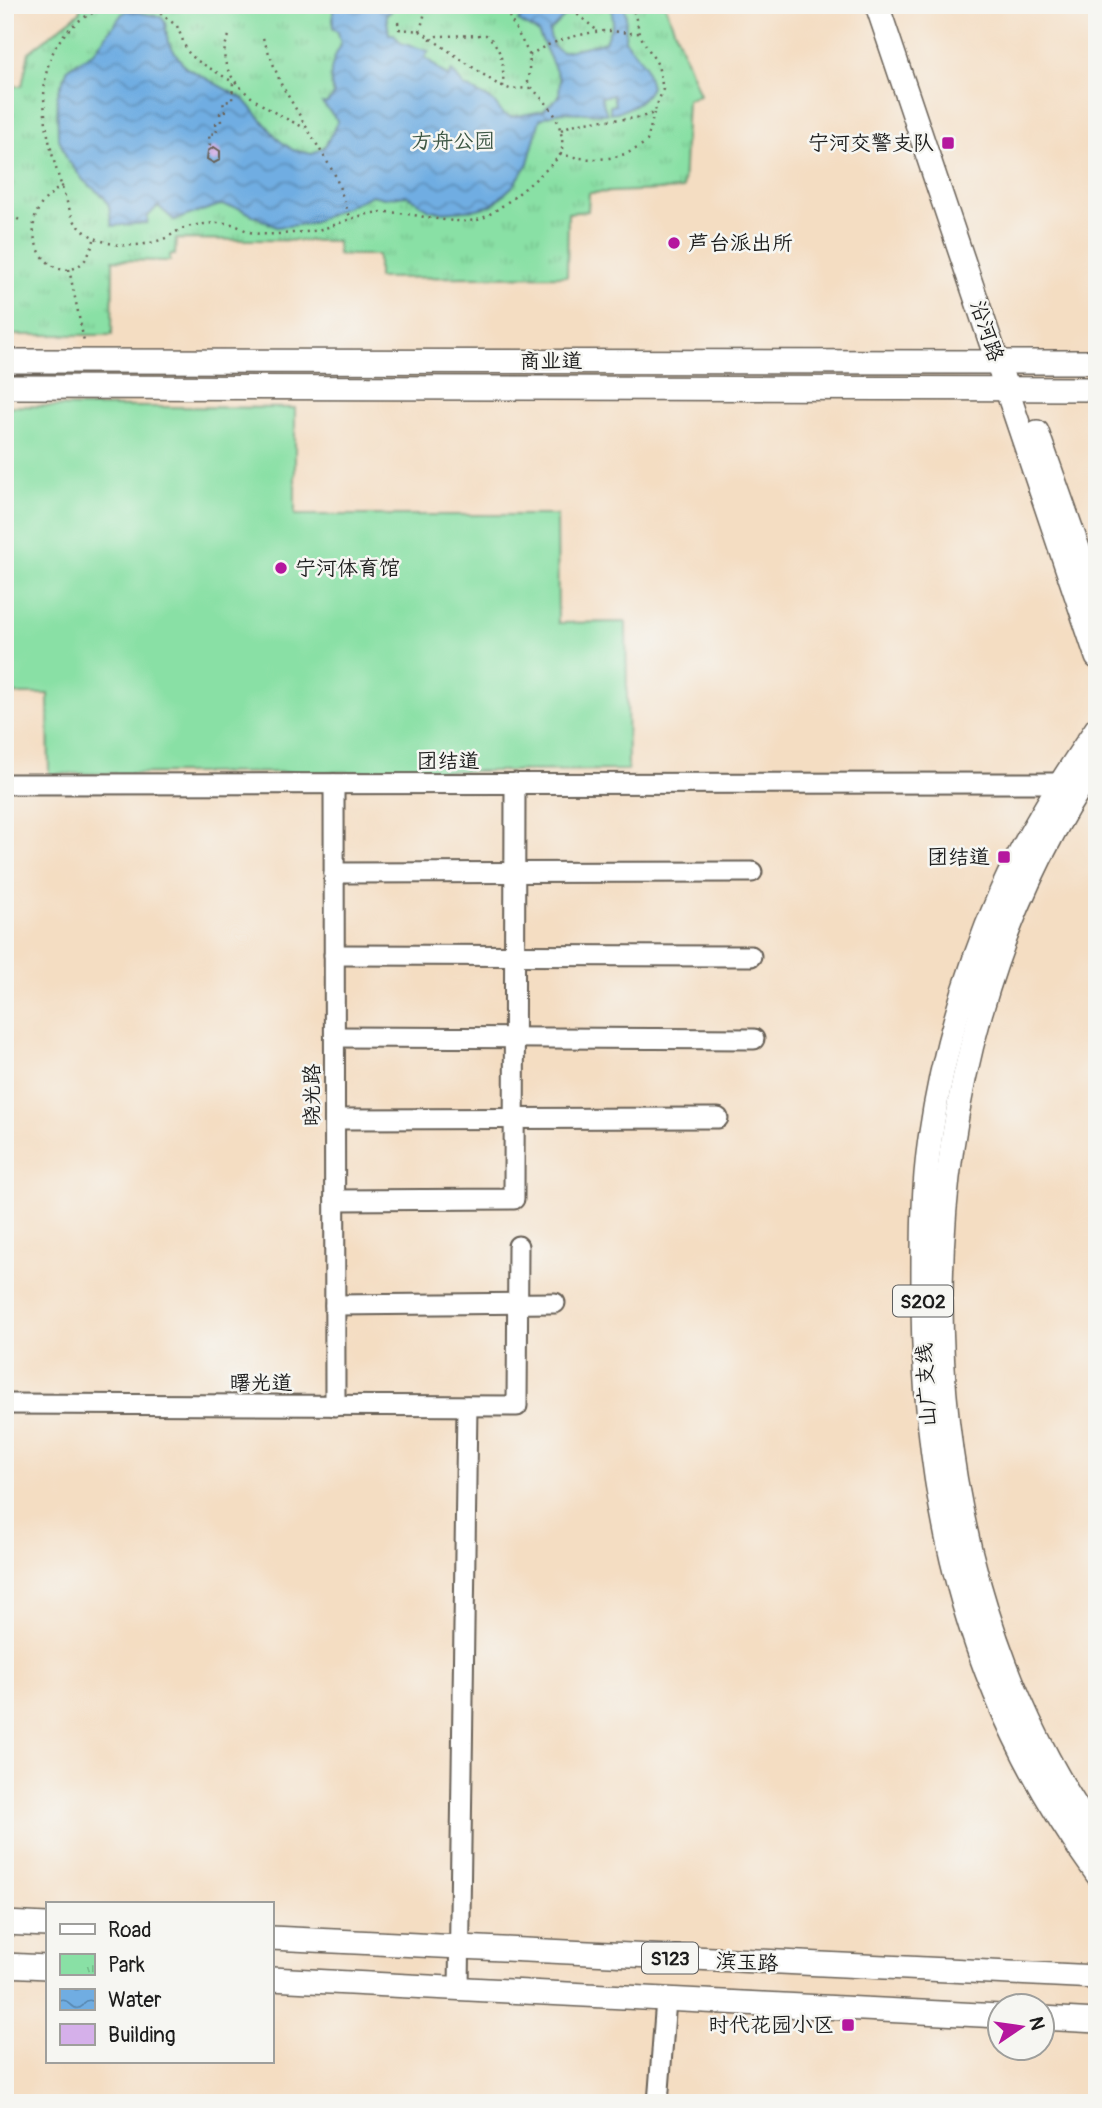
<svg xmlns="http://www.w3.org/2000/svg" width="1102" height="2108" viewBox="0 0 1102 2108" font-family="Pangolin,'LXGW WenKai TC',sans-serif">
  <style>
    .green { fill: #89e0a5; stroke: #527e60; stroke-width: 2 }
    .park { fill: url(#park-tufts); stroke: #527e60; stroke-width: 2 }
    .water { fill: url(#water-waves); stroke: #46647f; stroke-width: 2 }
    .building { fill: url(#building-hatch) }
    .lines { fill: none; stroke-linecap: round; stroke-linejoin: round }
    .minor-casing { stroke: #686056; stroke-width: 23 }
    .major-casing { stroke: #686056; stroke-width: 26 }
    .path { stroke: #686056; stroke-width: 2.5; stroke-dasharray: 2 5; stroke-linecap: butt }
    .minor { stroke: #fff; stroke-width: 19 }
    .major { stroke: #fff; stroke-width: 23 }
    .poi-dot { fill: #b5179e; stroke: #f6f6f2; stroke-width: 2.5 }
    .labels { text-anchor: middle; stroke-width: 5; stroke-linejoin: round; paint-order: stroke }
    .shield { fill: #f6f6f2; stroke: #5d5d5c; stroke-width: 2 }
    .shield-label { font-size: 19px; font-weight: bold; fill: #1c1c1c }
    .park-label { font-size: 21px; fill: #3d5745; stroke: #f6f6f2 }
    .poi-label { font-size: 21px; fill: #1c1c1c; stroke: #f6f6f2; text-anchor: end }
    .street-label { font-size: 21px; fill: #1c1c1c; stroke: #f6f6f2 }
  </style>
  <defs>
    <pattern id="park-tufts" width="24" height="20" patternUnits="userSpaceOnUse" patternTransform="scale(1.75)"><rect width="24" height="20" fill="#89e0a5"/><path d="M3 7l-1-3M5 7V3M7 7l1-3M15 17l-1-3M17 17v-4M19 17l1-3" fill="none" stroke="#76c08d"/></pattern>
    <pattern id="water-waves" width="16" height="10" patternUnits="userSpaceOnUse" patternTransform="scale(1.75)"><rect width="16" height="10" fill="#70ade2"/><path d="M0 5q4-4 8 0t8 0" fill="none" stroke="#5b8cb6"/></pattern>
    <pattern id="building-hatch" width="6" height="6" patternUnits="userSpaceOnUse" patternTransform="scale(1.75)"><rect width="6" height="6" fill="#d5b0ea"/><path d="M-1 1l2-2M0 6l6-6M5 7l2-2" fill="none" stroke="#b697c8"/></pattern>
  </defs>
  <rect width="100%" height="100%" fill="#f6f6f2"/>
  <filter id="ink" filterUnits="userSpaceOnUse"><feTurbulence type="fractalNoise" baseFrequency=".0143" numOctaves="2"/><feDisplacementMap in="SourceGraphic" scale="14" xChannelSelector="R" yChannelSelector="G"/><feConvolveMatrix kernelMatrix="1 2 1 2 8 2 1 2 1" color-interpolation-filters="sRGB"/></filter>
  <filter id="wash" filterUnits="userSpaceOnUse"><feTurbulence type="fractalNoise" baseFrequency=".00686" numOctaves="4" result="noise"/><feDisplacementMap in="SourceGraphic" scale="28" xChannelSelector="R" yChannelSelector="G"/><feGaussianBlur stdDeviation="1.57" result="paint"/><feColorMatrix in="noise" values="0 0 0 0 0 0 0 0 0 0 0 0 0 0 0 0 0 1.4 0 .05"/><feComposite in="paint" operator="in"/></filter>
  <g filter="url(#wash)">
    <rect width="100%" height="100%" fill="#f4ddc2"/>
    <path class="green" d="M5,406L295,408V515H557L558,623L626,622L628,770L49,774L48,694H14L13,684H5Z"/>
    <path class="park" d="M80,5H665L700,95L687,100L683,189L589,193L588,211L568,213L567,276L378,278V255H338L337,241L176,239L175,255H170V261L113,260L112,335H5V86H22L29,52L80,12Z"/>
    <path class="water" d="M333,5H391V12L386,13L389,34H394L401,43L429,51L425,57L448,77L452,71L464,86L493,101L503,114L511,117L543,111L559,96L560,80L538,32L518,21L525,12V5H565L563,9L568,13L549,32L553,46L562,52L605,42L613,22L611,5H623L626,14L625,40L645,65L651,87C644,102 627,111 610,113V106L615,105L613,95L601,97L607,114L559,112L540,119L528,163L514,185L492,205L477,209L442,212L430,210L406,195L384,198L372,195L309,224L276,227L239,208L220,205L174,220L158,206L148,216L147,223L112,226L109,206L104,197L84,181L67,159L58,136L57,96L68,68L94,52L122,14L128,10L161,17L165,22L168,42L185,67L244,99L279,140L293,150L312,154L325,146L338,121L322,103H327L334,95C327,78 331,61 341,45L338,32L333,28Z"/>
    <g id="blocks">
      <path class="building" d="M214,147L220,151V160L214,163L207,159L208,151Z"/>
    </g>
  </g>
  <g filter="url(#ink)">
    <use href="#blocks" fill-opacity="0" stroke="#686056" stroke-width="2"/>
    <g class="lines">
      <g class="minor-casing">
        <g id="minor">
          <path d="M5,784L1072,783"/>
          <path d="M334,784L335,1406"/>
          <path d="M334,873L752,872"/>
          <path d="M334,955L751,956"/>
          <path d="M335,1037L754,1039"/>
          <path d="M335,1119L718,1118"/>
          <path d="M335,1200L514,1199L515,783"/>
          <path d="M335,1305L555,1303"/>
          <path d="M5,1404L517,1406L518,1246"/>
          <path d="M459,1989L467,1406"/>
          <path d="M658,2103L666,2000"/>
        </g>
      </g>
      <g class="major-casing">
        <g id="major">
          <path d="M877,5L1097,657"/>
          <path d="M5,361L1097,362"/>
          <path d="M5,387L1097,389"/>
          <path d="M1037,432L1097,602"/>
          <path d="M1097,728C1061,781 1027,834 1001,892C967,970 942,1055 930,1139C922,1193 923,1249 923,1304C925,1516 971,1700 1097,1874"/>
          <path d="M1097,762C890,1059 888,1542 1097,1838"/>
          <path d="M5,1923L47,1925"/>
          <path d="M271,1938L1097,1977"/>
          <path d="M5,1965L47,1967"/>
          <path d="M271,1979L1000,2016"/>
          <path d="M1042,2018L1097,2021"/>
        </g>
      </g>
      <g class="path">
        <path d="M112,5C9,37 47,147 73,219C92,247 132,251 163,239C172,236 178,229 187,227C199,224 211,223 224,223C236,223 242,230 253,233C269,236 290,233 306,232C334,229 355,213 383,212C415,212 445,225 477,220C493,217 550,169 560,155C564,148 562,136 560,129C554,105 539,99 528,82L530,56L503,5"/>
        <path d="M149,5L177,26L187,51L196,60L233,82L232,101L223,102L225,112L220,113L221,122L216,123L217,133L209,134L210,148"/>
        <path d="M572,10L599,32"/>
        <path d="M398,22L399,29L420,31L497,84L510,89L531,88"/>
        <path d="M420,31L427,5"/>
        <path d="M229,36C206,81 274,113 305,128"/>
        <path d="M263,38L281,84L335,175L350,217"/>
        <path d="M430,40L437,36L486,35C503,47 504,68 503,87"/>
        <path d="M530,56C542,43 589,31 607,31C618,31 629,34 640,33"/>
        <path d="M561,130C591,114 624,125 654,113L663,89L658,65L641,37L632,5"/>
        <path d="M560,154C591,162 622,162 647,141L654,113"/>
        <path d="M63,186C0,219 53,297 85,260C89,255 92,247 94,240"/>
        <path d="M5,212L23,222"/>
        <path d="M69,269L84,341"/>
      </g>
      <use href="#minor" class="minor"/>
      <use href="#major" class="major"/>
    </g>
  </g>
  <g class="poi-dot">
    <rect x="941" y="136" width="14" height="14" rx="3.5"/>
    <circle cx="674" cy="243" r="7"/>
    <circle cx="281" cy="568" r="7"/>
    <rect x="997" y="850" width="14" height="14" rx="3.5"/>
    <rect x="841" y="2018" width="14" height="14" rx="3.5"/>
  </g>
  <g class="labels">
    <g class="shield">
      <rect x="893" y="1285.5" width="60" height="31" rx="5"/>
      <rect x="642" y="1942.5" width="56" height="31" rx="5"/>
    </g>
    <g class="shield-label">
      <text x="923" y="1308">S202</text>
      <text x="670" y="1965">S123</text>
    </g>
    <g class="park-label">
      <text x="453" y="148">方舟公园</text>
    </g>
    <g class="poi-label">
      <text x="934" y="150">宁河交警支队</text>
      <text x="688" y="250" text-anchor="start">芦台派出所</text>
      <text x="295" y="575" text-anchor="start">宁河体育馆</text>
      <text x="990" y="864">团结道</text>
      <text x="834" y="2032">时代花园小区</text>
    </g>
    <g class="street-label">
      <text transform="translate(987 331) rotate(71)" y="7">沿河路</text>
      <text x="551" y="368">商业道</text>
      <text x="448" y="768">团结道</text>
      <text transform="translate(312 1095) rotate(-90)" y="7">晓光路</text>
      <text x="261" y="1390">曙光道</text>
      <text transform="translate(926 1385) rotate(-93)" y="7">山广支线</text>
      <text transform="translate(747 1962) rotate(3)" y="7">滨玉路</text>
    </g>
  </g>
  <rect width="1102" height="2108" fill="none" stroke="#f6f6f2" stroke-width="28"/>
  <rect x="46" y="1902" width="228" height="161" fill="#f6f6f2" stroke="#9f9f9c" stroke-width="2"/>
  <rect x="60" y="1924" width="35" height="10" fill="#ffffff" stroke="#9f9f9c" stroke-width="2"/>
  <text x="108" y="1937" font-size="21" fill="#1c1c1c">Road</text>
  <rect x="60" y="1954" width="35" height="21" fill="url(#park-tufts)" stroke="#9f9f9c" stroke-width="2"/>
  <text x="108" y="1972" font-size="21" fill="#1c1c1c">Park</text>
  <rect x="60" y="1989" width="35" height="21" fill="url(#water-waves)" stroke="#9f9f9c" stroke-width="2"/>
  <text x="108" y="2007" font-size="21" fill="#1c1c1c">Water</text>
  <rect x="60" y="2024" width="35" height="21" fill="#d5b0ea" stroke="#9f9f9c" stroke-width="2"/>
  <text x="108" y="2042" font-size="21" fill="#1c1c1c">Building</text>
  <g transform="translate(1021 2027) rotate(77)"><circle r="33" fill="#f6f6f2" stroke="#9f9f9c" stroke-width="2"/>
  <path d="M0-5L12 26L0 18L-12 26Z" fill="#b5179e"/>
  <text y="-10" font-size="19" font-weight="bold" text-anchor="middle" fill="#1c1c1c">N</text>
  </g>
</svg>
